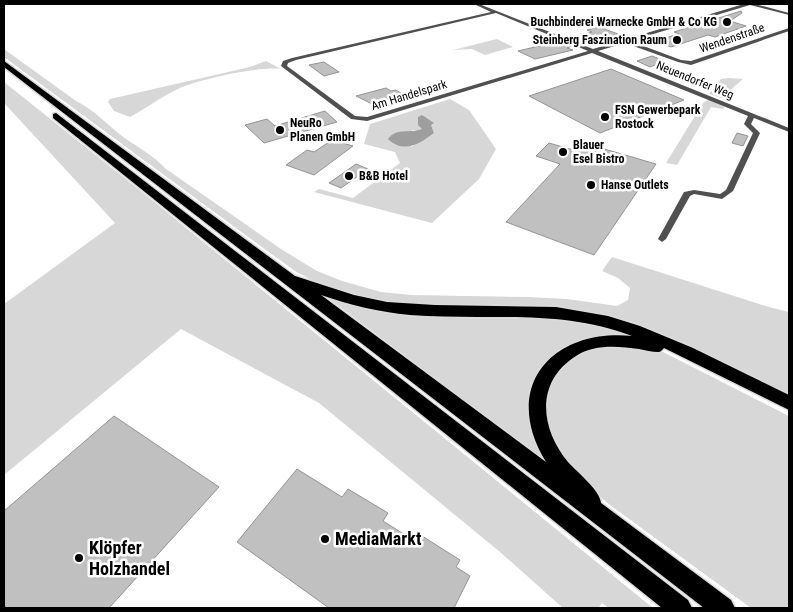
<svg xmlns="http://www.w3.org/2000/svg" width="793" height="612" viewBox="0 0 793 612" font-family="'Roboto Condensed',sans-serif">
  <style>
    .green { fill: #d7d7d7; fill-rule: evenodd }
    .water { fill: #9e9e9e }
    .building { fill: #c0c0c0; stroke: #949494 }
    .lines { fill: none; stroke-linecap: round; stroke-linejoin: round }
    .highway-casing { stroke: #dbdbdb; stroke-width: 3 }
    .street { fill: #505050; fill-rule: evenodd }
    .highway { fill: #000; fill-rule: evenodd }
    .poi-dot { fill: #000; stroke: #fff; stroke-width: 2 }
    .labels { text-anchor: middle; stroke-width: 5; stroke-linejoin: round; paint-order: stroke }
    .far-poi-label { font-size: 12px; font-weight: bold; fill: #000; stroke: #fff; text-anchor: start }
    .far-street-label { font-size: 12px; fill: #000; stroke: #fff }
    .near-poi-label { font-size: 18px; font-weight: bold; fill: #000; stroke: #fff; text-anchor: start }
  </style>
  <rect width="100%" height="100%" fill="#fff"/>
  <g class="green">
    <path d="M497,39L513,47L485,55L472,49L453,50Z"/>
    <path d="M4,49L76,101C95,110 109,127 126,139C141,149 154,156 166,169L281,249L317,271L342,281L381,292L411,295L528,297L567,299L617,306L628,300L630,288L618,278L602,271L612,257L769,307L789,312V400L670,341L616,321L408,306L332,291L295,271L266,250L4,57Z"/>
    <path d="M266,61L281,69C259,66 201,79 180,88C162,96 147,108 130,117L114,111L108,102L110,99L250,67Z"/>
    <path d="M729,78L743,79L721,98L709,94L721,79Z"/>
    <path d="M4,82L142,192L653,608H609L602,603L598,608H563L500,552L319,403L181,329L4,475V304L115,223L4,103Z"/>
    <path d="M450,99L469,110L496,149L479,179L432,223L314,192L319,189L353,198L400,163L395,152L364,144L370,124ZM434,124L431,125L434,133L411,147L412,130L419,131Z"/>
    <path d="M709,99L725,107L723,109L711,107L677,165L666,163L703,103Z"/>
    <path d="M320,292L331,297L467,314L584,320L652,339L601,337L586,340L563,349L544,365L537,376L533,389L551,465Z"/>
    <path d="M601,345L661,351L789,416V608H751L610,505L578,478L545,428L544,387L573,354Z"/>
  </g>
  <path class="water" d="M422,115L434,123L431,125L434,133C419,144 404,154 388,139C397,127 410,134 422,129L418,125V117Z"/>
  <g class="building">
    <path d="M741,11L742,13L730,21L746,26L715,37L708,35L671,47L655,41L679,34L674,32Z"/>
    <path d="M599,27L618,34L583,43L571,38L592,32L587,30Z"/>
    <path d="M560,41L572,46L567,48L573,50L535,59L518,51Z"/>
    <path d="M652,56L665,61L650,67L637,61Z"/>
    <path d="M324,62L339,72L324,76L309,65Z"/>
    <path d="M611,69L684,100L600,133L529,96Z"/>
    <path d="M386,88L391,91L396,90L404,95L372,104L356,96Z"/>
    <path d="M325,111L337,122L264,143L245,125L267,119L275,126Z"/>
    <path d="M737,133L748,136L743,146L732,143Z"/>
    <path d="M332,140L353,146L314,175L286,165L307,150L314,152Z"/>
    <path d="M580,142L656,164L594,255L506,222L560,164L536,156L549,143L573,150Z"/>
    <path d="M356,164L368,169L341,188L329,183Z"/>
    <path d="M114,416L219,487L109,608H7L4,605V511Z"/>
    <path d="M297,469L342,497L348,489L388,513L383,521L418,543L422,536L460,560L456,567L470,576L454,608H329L237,542Z"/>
  </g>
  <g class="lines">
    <g class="highway-casing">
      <g id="highway">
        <path d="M4,61L295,276L354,295L387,302L435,305L556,307L608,316L640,326L693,348L789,395V410L664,348C662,350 661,352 658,352C652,352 645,350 639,349C618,346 594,344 576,356C535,382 540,428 568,462C577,472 600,490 601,503L731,600L735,608H704L4,67ZM321,295C350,305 379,312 410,315C485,321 560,308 632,336C552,328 500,387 546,462Z"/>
        <path d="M56,113L688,600L692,608H662L53,118V114Z"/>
      </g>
    </g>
    <path class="street" d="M474,4H479L593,49L744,4H755L789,13V15L750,5L630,41L681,60L691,61L789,28V31L691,65L678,62L625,43L598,51L789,128V132L754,118L751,124L760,133L733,191L722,199L694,194L690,196L666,239L662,242L658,239L684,192L694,190L720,194L726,190L753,133L744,124L748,116L592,53L367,121L351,119L281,66L283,61L292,58L491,12ZM496,13L588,51L367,117L355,116L287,66L288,63L296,60Z"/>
    <use href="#highway" class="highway"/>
  </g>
  <g class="poi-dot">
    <circle cx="727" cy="22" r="5"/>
    <circle cx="677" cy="40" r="5"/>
    <circle cx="605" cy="117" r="5"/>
    <circle cx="280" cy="130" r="5"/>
    <circle cx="563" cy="152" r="5"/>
    <circle cx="349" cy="176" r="5"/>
    <circle cx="591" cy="185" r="5"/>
    <circle cx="325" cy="539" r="5"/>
    <circle cx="79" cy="558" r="5"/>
  </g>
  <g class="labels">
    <g class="far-poi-label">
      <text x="717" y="26" text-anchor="end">Buchbinderei Warnecke GmbH &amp; Co KG</text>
      <text x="667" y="44" text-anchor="end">Steinberg Faszination Raum</text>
      <text x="615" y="114">FSN Gewerbepark<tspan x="615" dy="14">Rostock</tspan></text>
      <text x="290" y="127">NeuRo<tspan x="290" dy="14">Planen GmbH</tspan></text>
      <text x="573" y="149">Blauer<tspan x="573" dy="14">Esel Bistro</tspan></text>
      <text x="359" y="180">B&amp;B Hotel</text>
      <text x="601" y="189">Hanse Outlets</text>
    </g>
    <g class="far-street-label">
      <text transform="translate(732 38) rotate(-19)" y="4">Wendenstraße</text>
      <text transform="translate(695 80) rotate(22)" y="4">Neuendorfer Weg</text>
      <text transform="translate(409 95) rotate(-17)" y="4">Am Handelspark</text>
    </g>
    <g class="near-poi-label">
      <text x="335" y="545">MediaMarkt</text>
      <text x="89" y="554">Klöpfer<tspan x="89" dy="21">Holzhandel</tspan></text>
    </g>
  </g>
  <rect width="793" height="612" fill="none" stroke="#000000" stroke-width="10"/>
</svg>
